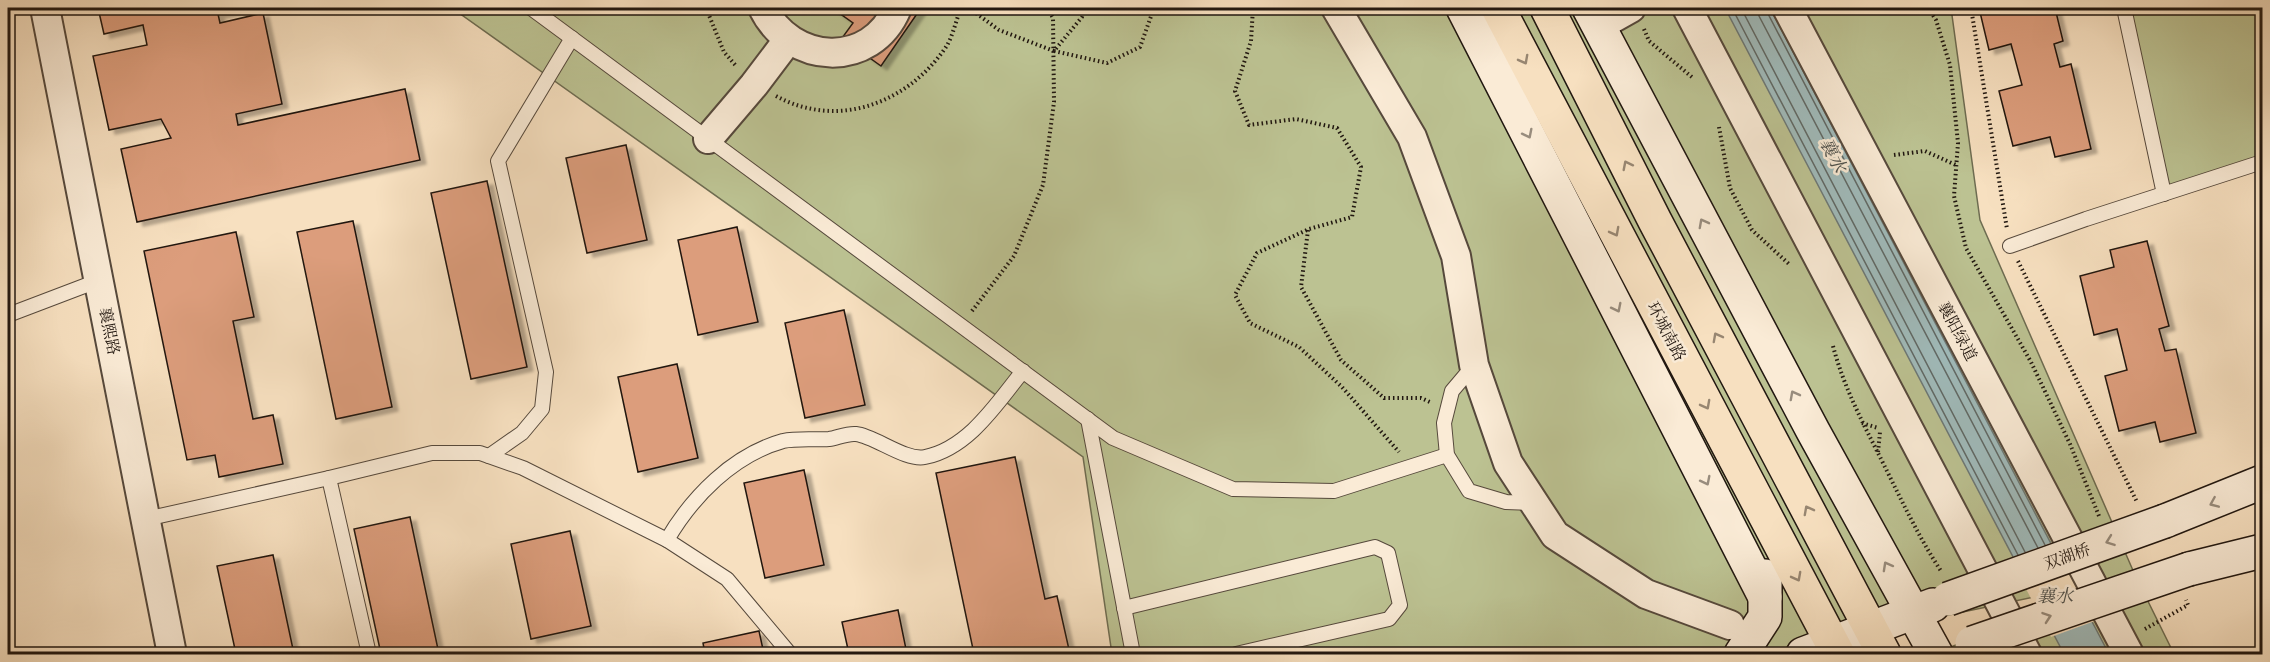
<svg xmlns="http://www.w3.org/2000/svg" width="2270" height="662" viewBox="0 0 2270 662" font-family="'Libre Caslon Text','Noto Serif SC',serif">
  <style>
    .green { fill: #bcc292; stroke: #6e6c51; stroke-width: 1.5 }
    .water { fill: #a0bbbb; stroke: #6d7977; stroke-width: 1.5 }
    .pier { fill: #f7e0c0 }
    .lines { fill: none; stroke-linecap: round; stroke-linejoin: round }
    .shore { stroke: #606966; stroke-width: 1.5 }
    .building { fill: #dc9d7c; stroke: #211710; stroke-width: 1.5; filter: url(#shadow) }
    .lane-casing { stroke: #56493c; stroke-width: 16 }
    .street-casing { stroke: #56493c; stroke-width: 32 }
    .secondary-casing { stroke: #211710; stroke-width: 36 }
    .highway-casing { stroke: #211710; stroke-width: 36 }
    .path { stroke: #211710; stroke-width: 4; stroke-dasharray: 1.5 3; stroke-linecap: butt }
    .lane { stroke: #faebd6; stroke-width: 14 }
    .street { stroke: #faebd6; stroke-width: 28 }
    .secondary { stroke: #faebd6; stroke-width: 33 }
    .highway { stroke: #f7e0c0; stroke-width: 33 }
    .secondary-bridge-casing { stroke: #211710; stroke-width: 36; stroke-linecap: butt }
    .secondary-bridge { stroke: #faebd6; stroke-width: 33 }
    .oneway { stroke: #978671 }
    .oneway2 { stroke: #988c7d }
    .labels { text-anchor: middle; stroke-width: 5; stroke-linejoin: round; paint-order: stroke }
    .street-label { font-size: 16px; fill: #211710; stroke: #faebd6 }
    .water-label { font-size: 18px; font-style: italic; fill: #4d504c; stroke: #faebd6 }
  </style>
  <defs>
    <filter id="shadow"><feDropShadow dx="6" dy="4" stdDeviation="1.5" flood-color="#0004"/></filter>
  </defs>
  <rect width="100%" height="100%" fill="#f7e0c0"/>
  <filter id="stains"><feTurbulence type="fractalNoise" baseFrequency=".00333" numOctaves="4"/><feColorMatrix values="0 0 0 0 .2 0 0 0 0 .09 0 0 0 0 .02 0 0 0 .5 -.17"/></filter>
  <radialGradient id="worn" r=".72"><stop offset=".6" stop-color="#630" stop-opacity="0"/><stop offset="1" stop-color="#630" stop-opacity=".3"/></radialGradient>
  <g class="green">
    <path d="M452,8H1951L1980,220L2135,575L2174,654H1933L2129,577L1764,654H1112L1083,457Z"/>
    <path d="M2124,8H2262V162L2164,194Z"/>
  </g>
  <path class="water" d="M1725,8H1770L2109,654H2064Z"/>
  <path class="pier" d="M2053,542L2095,621L2051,637L2010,558Z"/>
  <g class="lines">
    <g class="shore">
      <path d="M1732,8L2018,555"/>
      <path d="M1741,8L2025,552"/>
      <path d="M1758,8L1759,16L2038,548"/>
      <path d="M1765,8L2045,545"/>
    </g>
  </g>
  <g class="building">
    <path d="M98,8H249L218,14L220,23L263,13L282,104L236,114L238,125L405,89L420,160L137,222L121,149L171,138L161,119L109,130L93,56L147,45L143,25L104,34Z"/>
    <path d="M832,8H921L881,66L842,38L853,23Z"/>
    <path d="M1979,8H2055L2063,41L2054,44L2060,67L2071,64L2091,149L2055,157L2050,137L2013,146L1999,91L2022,85L2011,44L1989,50Z"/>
    <path d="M626,145L647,240L587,253L566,158Z"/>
    <path d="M487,181L527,367L471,379L431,193Z"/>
    <path d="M353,221L392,407L336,419L297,232Z"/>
    <path d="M737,227L758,322L698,335L678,240Z"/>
    <path d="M236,232L254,317L233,321L253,419L273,415L283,464L219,477L215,455L187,460L144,251Z"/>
    <path d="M2147,241L2169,326L2159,329L2165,351L2176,349L2196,433L2160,442L2155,422L2119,431L2105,376L2127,370L2117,329L2094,335L2080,276L2114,267L2110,250Z"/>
    <path d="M844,310L865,405L805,418L785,323Z"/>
    <path d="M677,364L698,458L638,472L618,377Z"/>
    <path d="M1015,457L1045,599L1057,596L1070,654H974L936,473Z"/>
    <path d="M804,470L824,565L765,578L744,483Z"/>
    <path d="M410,517L439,654H381L354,529Z"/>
    <path d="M570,531L591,626L531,639L511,544Z"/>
    <path d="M273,555L294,654H236L217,566Z"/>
    <path d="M898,610L907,654H849L842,622Z"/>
    <path d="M759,631L764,654H705L703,643Z"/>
  </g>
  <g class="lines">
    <g class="lane-casing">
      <g id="lane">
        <path d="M531,8L1113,438L1233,489L1334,491L1447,455"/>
        <path d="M2124,8L2164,194"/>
        <path d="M2010,246L2086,219L2262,162"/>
        <path d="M8,315L100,280"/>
        <path d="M1474,365L1452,391L1444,423L1447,455L1469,491L1506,502L1534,503"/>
        <path d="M1088,419L1133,654"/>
        <path d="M489,456L522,433L542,409L546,372L498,161L572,38"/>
        <path d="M146,519L329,478"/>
        <path d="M1124,608L1375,547L1388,553L1400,605L1389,619L1236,654"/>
        <path d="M369,654L329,478L432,453H480L523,468L667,540"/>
        <path d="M790,654L727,579L667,540C692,497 733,455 783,441C797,438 814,440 829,439C837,438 847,433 856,434C875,436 905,461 925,457C969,448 997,403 1023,371"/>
      </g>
    </g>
    <g class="street-casing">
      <g id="street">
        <path d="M45,8L172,654"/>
        <path d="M763,8C791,65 871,70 897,8"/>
        <path d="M1336,8L1412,137L1456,256L1474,365L1508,463L1555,535L1646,594L1730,625"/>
        <path d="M1687,8L2027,654"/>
        <path d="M1787,8L2129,654"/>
        <path d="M1599,26L1631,8"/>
        <path d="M708,139L754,85L788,40"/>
      </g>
    </g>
    <g class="secondary-casing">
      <g id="secondary">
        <path d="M1463,8L1765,597"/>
        <path d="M1589,8L1813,431L1936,654"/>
        <path d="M2165,521L2262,482"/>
        <path d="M2189,569L2262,551"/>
        <path d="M1741,654L1765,617V576"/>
        <path d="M1803,654L1933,605"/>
      </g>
    </g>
    <g class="highway-casing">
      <g id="highway">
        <path d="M1498,8L1838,654"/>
        <path d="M1547,8L1655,221L1884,654"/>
      </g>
    </g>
    <g class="path">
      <path d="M706,8L724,52L737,67"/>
      <path d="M969,8L999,30L1054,51L1082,17L1085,8"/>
      <path d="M1253,8L1251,41L1235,91L1249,125L1296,119L1337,128L1361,167L1352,217L1309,229L1257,253L1235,295L1250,323L1299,347L1342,387L1399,452"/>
      <path d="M1928,8L1936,20L1950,65L1958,143L1954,196L1966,248L2031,362L2070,444L2099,516"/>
      <path d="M1971,8L2007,229"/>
      <path d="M1644,29L1649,41L1693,78"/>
      <path d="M1054,51L1107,63L1140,47L1154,8"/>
      <path d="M776,96C838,130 908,103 946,47C953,36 956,20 961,8"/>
      <path d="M1719,127L1730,188L1752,230L1790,265"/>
      <path d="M1894,155L1925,151L1956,165"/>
      <path d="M1308,230L1301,287L1341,360L1384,398H1421L1432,403"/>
      <path d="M2018,261L2137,502"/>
      <path d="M972,311L1014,256L1043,185L1054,102L1053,18L1047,8"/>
      <path d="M1833,346C1844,388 1863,423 1882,461C1901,499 1918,536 1941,571"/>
      <path d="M1862,423L1878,428"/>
      <path d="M1878,452L1880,432"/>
      <path d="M2145,629L2188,605L2186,600"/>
    </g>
    <use href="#lane" class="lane"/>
    <use href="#street" class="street"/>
    <use href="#secondary" class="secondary"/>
    <use href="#highway" class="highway"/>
    <g class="secondary-bridge-casing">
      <g id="secondary-bridge">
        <path d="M1948,599L2165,521"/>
        <path d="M1972,643L2189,569"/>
      </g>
    </g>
    <use href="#secondary-bridge" class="secondary-bridge"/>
  </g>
  <defs><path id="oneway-chevron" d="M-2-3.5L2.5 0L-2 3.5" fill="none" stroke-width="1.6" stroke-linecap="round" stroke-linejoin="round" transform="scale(1.5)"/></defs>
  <g class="oneway">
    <use href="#oneway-chevron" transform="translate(1524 60) rotate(62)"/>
    <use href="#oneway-chevron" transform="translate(1627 165) rotate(-117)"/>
    <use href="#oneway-chevron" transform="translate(1615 232) rotate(62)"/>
    <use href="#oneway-chevron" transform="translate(1717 337) rotate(-118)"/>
    <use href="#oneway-chevron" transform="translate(1706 405) rotate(62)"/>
    <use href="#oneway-chevron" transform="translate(1808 510) rotate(-118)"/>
    <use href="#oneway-chevron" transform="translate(1797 577) rotate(62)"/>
  </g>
  <g class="oneway2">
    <use href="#oneway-chevron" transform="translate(1528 134) rotate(63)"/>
    <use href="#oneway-chevron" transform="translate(1703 223) rotate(-118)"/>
    <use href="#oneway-chevron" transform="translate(1617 308) rotate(63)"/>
    <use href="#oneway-chevron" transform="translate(1794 395) rotate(-118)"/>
    <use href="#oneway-chevron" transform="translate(1706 481) rotate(63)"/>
    <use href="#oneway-chevron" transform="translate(2214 503) rotate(157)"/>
    <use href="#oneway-chevron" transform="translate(2110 541) rotate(160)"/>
    <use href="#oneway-chevron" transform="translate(1887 566) rotate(-119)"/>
    <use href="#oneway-chevron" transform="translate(2047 617) rotate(-19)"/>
  </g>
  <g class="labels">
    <g class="street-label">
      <text transform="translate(110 331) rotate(79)" y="6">襄熙路</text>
      <text transform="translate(1667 331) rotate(62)" y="6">环城南路</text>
      <text transform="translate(1958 331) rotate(62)" y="6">襄阳绿道</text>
      <text transform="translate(2067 556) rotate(-20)" y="6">双湖桥</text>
    </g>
    <g class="water-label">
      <text transform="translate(1833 155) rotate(63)" y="6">襄水</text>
      <text x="2055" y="602">襄水</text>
    </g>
  </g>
  <rect width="2270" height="662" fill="none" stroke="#f7e0c0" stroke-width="30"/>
  <rect x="9" y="9" width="2252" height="644" fill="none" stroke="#211710" stroke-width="3"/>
  <rect x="15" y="15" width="2240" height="632" fill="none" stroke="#211710" stroke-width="1.5"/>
  <rect width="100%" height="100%" filter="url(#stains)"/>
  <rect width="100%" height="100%" fill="url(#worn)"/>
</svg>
